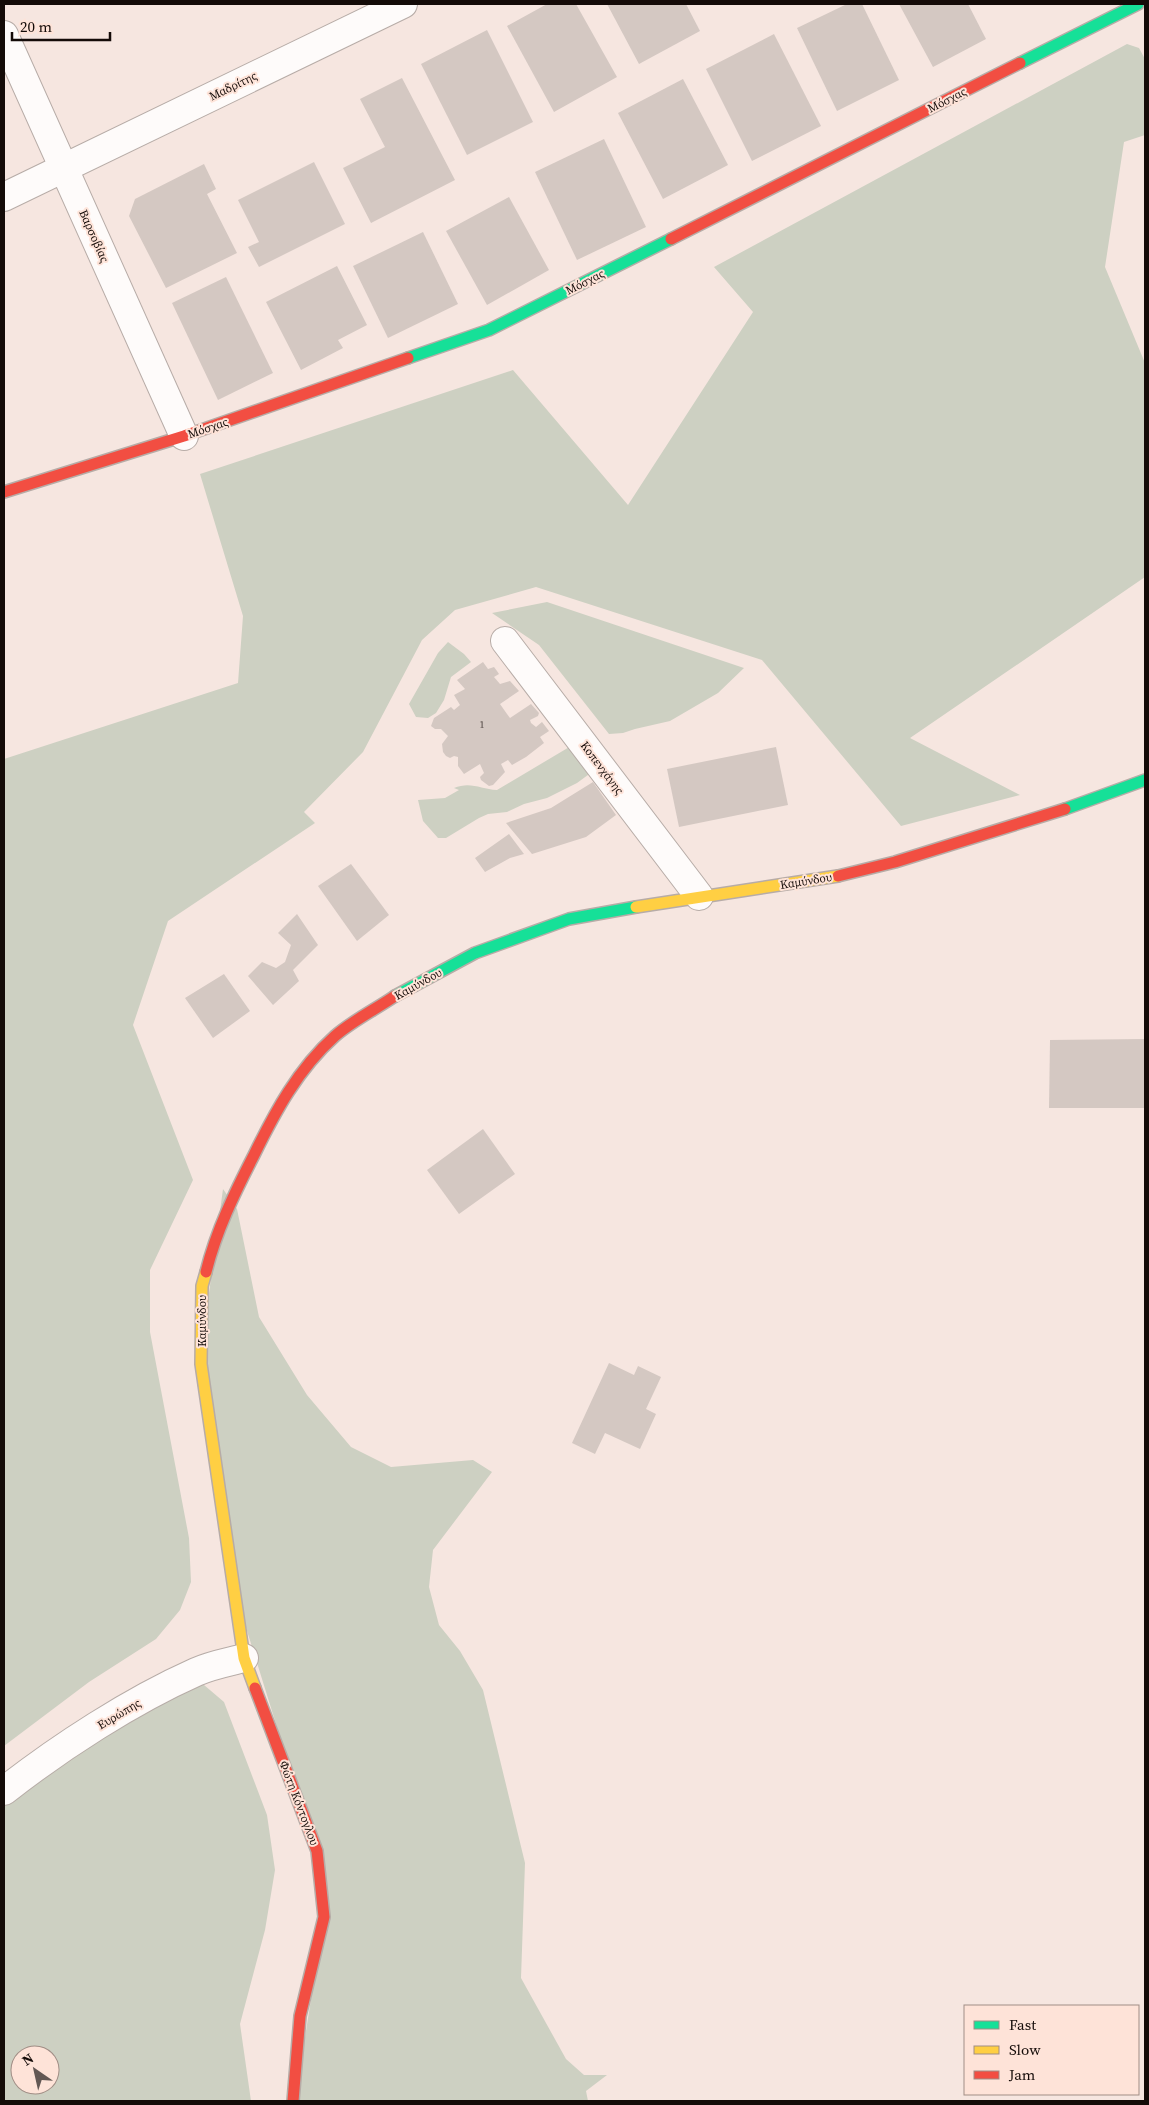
<svg xmlns="http://www.w3.org/2000/svg" width="1149" height="2105" viewBox="0 0 1149 2105" font-family="'Source Serif 4',serif">
  <style>
    .green { fill: #cdd0c2; fill-rule: evenodd }
    .building { fill: #d4c8c2 }
    .lines { fill: none; stroke-linecap: round; stroke-linejoin: round }
    .street-casing { stroke: #b7aca7; stroke-width: 30 }
    .fast-casing { stroke: #b7aca7; stroke-width: 14 }
    .slow-casing { stroke: #b7aca7; stroke-width: 14 }
    .jam-casing { stroke: #b7aca7; stroke-width: 14 }
    .street { stroke: #fefbfa; stroke-width: 28 }
    .fast { stroke: #16e098; stroke-width: 11 }
    .slow { stroke: #ffcf43; stroke-width: 11 }
    .jam { stroke: #f24e42; stroke-width: 11 }
    .labels { text-anchor: middle; stroke-width: 4; stroke-linejoin: round; paint-order: stroke }
    .number-label { font-size: 10px; fill: #443a36 }
    .street-label { font-size: 12px; fill: #140b08; stroke: #fee3d8 }
  </style>
  <rect width="100%" height="100%" fill="#f6e6e0"/>
  <g class="green">
    <path d="M1127,44L1139,48L1145,59V135L1124,142L1105,267L1145,363V577L910,738L1020,795L901,826L762,660L536,587L455,610L422,640L363,752L304,812L315,823L168,921L133,1025L193,1180L150,1270V1332L189,1538L191,1582L180,1610L156,1639L89,1682L4,1746V759L238,683L243,616L200,474L513,370L628,505L753,312L714,267Z"/>
    <path d="M547,602L744,668L718,693L670,721L635,729L623,733L609,734L539,645L492,613Z"/>
    <path d="M448,642L464,654L471,662L451,677L444,700L436,713L428,718L416,717L409,704L438,653Z"/>
    <path d="M571,746L592,772L577,783L547,798L524,804L507,812L488,814L479,818L446,838H438L423,821L418,800L445,798L459,790L454,788C470,781 481,789 497,790Z"/>
    <path d="M223,1189L237,1209L259,1317L307,1395L351,1447L391,1467L473,1460L492,1472L433,1550L429,1587L439,1625L460,1651L483,1690L525,1863L521,1978L566,2059L584,2075H607L586,2091L588,2101H295L328,1891L234,1589L197,1382Z"/>
    <path d="M197,1679L224,1702L267,1815L275,1870L265,1930L240,2024L251,2101H4V1788ZM20,2055H50V2085H20Z"/>
  </g>
  <g class="building">
    <path d="M547,4H576L617,77L554,112L507,26Z"/>
    <path d="M607,4H686L700,31L639,64Z"/>
    <path d="M847,4H862L899,80L837,111L797,28Z"/>
    <path d="M899,4H968L986,39L933,67Z"/>
    <path d="M487,30L533,122L467,155L421,64Z"/>
    <path d="M774,34L821,126L752,161L706,69Z"/>
    <path d="M402,78L455,180L371,223L343,168L385,147L360,99Z"/>
    <path d="M683,79L728,165L663,199L618,113Z"/>
    <path d="M604,139L646,227L577,260L535,172Z"/>
    <path d="M314,162L345,224L259,267L248,247L259,242L238,200Z"/>
    <path d="M204,164L216,189L207,194L237,253L166,288L129,216L135,199Z"/>
    <path d="M509,197L549,270L487,305L446,231Z"/>
    <path d="M423,232L458,304L388,338L353,266Z"/>
    <path d="M337,266L367,325L338,340L343,348L301,370L266,302Z"/>
    <path d="M226,277L273,373L218,400L172,303Z"/>
    <path d="M483,662L488,669L494,667L497,671L499,674L494,677L500,684L510,681L519,691L500,704L507,714L510,718L531,704L539,713L538,716L530,720L531,723L536,727L542,722L549,731L540,737L544,743L526,757L512,765L508,760L501,764L505,772L493,785L489,786L481,780L480,777L484,773L480,764L464,774L458,766V757L454,756L450,758L446,756L443,752L442,744L448,736L441,729H435L431,726L434,718L451,707L454,710L460,705L454,695L465,689L457,680Z"/>
    <path d="M776,747L788,805L679,827L667,769Z"/>
    <path d="M593,782L616,815L586,837L532,854L506,823L551,808Z"/>
    <path d="M509,834L524,854L510,858L485,872L475,858Z"/>
    <path d="M351,864L389,915L357,941L318,886Z"/>
    <path d="M297,914L318,945L293,970L299,981L273,1005L248,976L262,962L276,968L285,962L291,945L278,933Z"/>
    <path d="M224,974L250,1011L213,1038L185,998Z"/>
    <path d="M1145,1039V1108H1049L1050,1040Z"/>
    <path d="M483,1129L515,1174L459,1214L427,1170Z"/>
    <path d="M609,1363L634,1375L638,1366L661,1377L646,1409L656,1414L640,1449L605,1433L595,1454L572,1443Z"/>
  </g>
  <g class="lines">
    <g class="street-casing">
      <g id="street">
        <path d="M4,35L184,436"/>
        <path d="M4,197L403,4"/>
        <path d="M505,641L699,896"/>
        <path d="M4,1791C60,1747 131,1701 196,1672C211,1665 229,1662 244,1658"/>
      </g>
    </g>
    <g class="fast-casing">
      <g id="fast">
        <path d="M1020,63L1138,4"/>
        <path d="M408,358L489,330L671,239"/>
        <path d="M1065,809L1145,780"/>
        <path d="M395,996L475,953L569,919L636,907"/>
      </g>
    </g>
    <g class="slow-casing">
      <g id="slow">
        <path d="M636,907L838,876"/>
        <path d="M206,1272L202,1286L201,1364L244,1658L255,1688"/>
      </g>
    </g>
    <g class="jam-casing">
      <g id="jam">
        <path d="M671,239L1020,63"/>
        <path d="M4,492L184,436L408,358"/>
        <path d="M838,876L895,862L1065,809"/>
        <path d="M206,1272C216,1231 235,1192 254,1155C275,1112 298,1069 335,1036C352,1021 376,1009 395,996"/>
        <path d="M255,1688L317,1851L324,1917L300,2016L293,2101"/>
      </g>
    </g>
    <use href="#street" class="street"/>
    <use href="#fast" class="fast"/>
    <use href="#slow" class="slow"/>
    <use href="#jam" class="jam"/>
  </g>
  <g class="labels">
    <g class="number-label">
      <text x="482" y="728">1</text>
    </g>
    <g class="street-label">
      <text transform="translate(233 86) rotate(-26)" y="4">Μαδρίτης</text>
      <text transform="translate(947 100) rotate(-27)" y="4">Μόσχας</text>
      <text transform="translate(94 236) rotate(66)" y="4">Βαρσοβίας</text>
      <text transform="translate(585 282) rotate(-27)" y="4">Μόσχας</text>
      <text transform="translate(208 428) rotate(-19)" y="4">Μόσχας</text>
      <text transform="translate(602 768) rotate(53)" y="4">Κοπενχάγης</text>
      <text transform="translate(806 881) rotate(-9)" y="4">Καμύνδου</text>
      <text transform="translate(418 984) rotate(-29)" y="4">Καμύνδου</text>
      <text transform="translate(202 1321) rotate(-90)" y="4">Καμύνδου</text>
      <text transform="translate(119 1714) rotate(-31)" y="4">Ευρώπης</text>
      <text transform="translate(299 1803) rotate(69)" y="4">Φώτη Κόντογλου</text>
    </g>
  </g>
  <rect width="1149" height="2105" fill="none" stroke="#140b08" stroke-width="10"/>
  <rect x="964" y="2005" width="175" height="90" fill="#fee3d8" stroke="#a08d85"/>
  <rect x="974" y="2021" width="25" height="8" fill="#16e098" stroke="#a08d85"/>
  <text x="1009" y="2030" font-size="15" fill="#140b08">Fast</text>
  <rect x="974" y="2046" width="25" height="8" fill="#ffcf43" stroke="#a08d85"/>
  <text x="1009" y="2055" font-size="15" fill="#140b08">Slow</text>
  <rect x="974" y="2071" width="25" height="8" fill="#f24e42" stroke="#a08d85"/>
  <text x="1009" y="2080" font-size="15" fill="#140b08">Jam</text>
  <g transform="translate(35 2070) rotate(326)"><circle r="24" fill="#fee3d8" stroke="#a08d85"/>
  <path d="M0-4L9 19L0 12L-9 19Z" fill="#635854"/>
  <text y="-8" font-size="14" font-weight="bold" text-anchor="middle" fill="#140b08">N</text>
  </g>
  <path d="M12 32v8h98v-8" fill="none" stroke="#140b08" stroke-width="2.5"/>
  <text x="20" y="32" font-size="15" fill="#140b08" stroke="#fee3d8" stroke-width="4" paint-order="stroke">20 m</text>
</svg>
